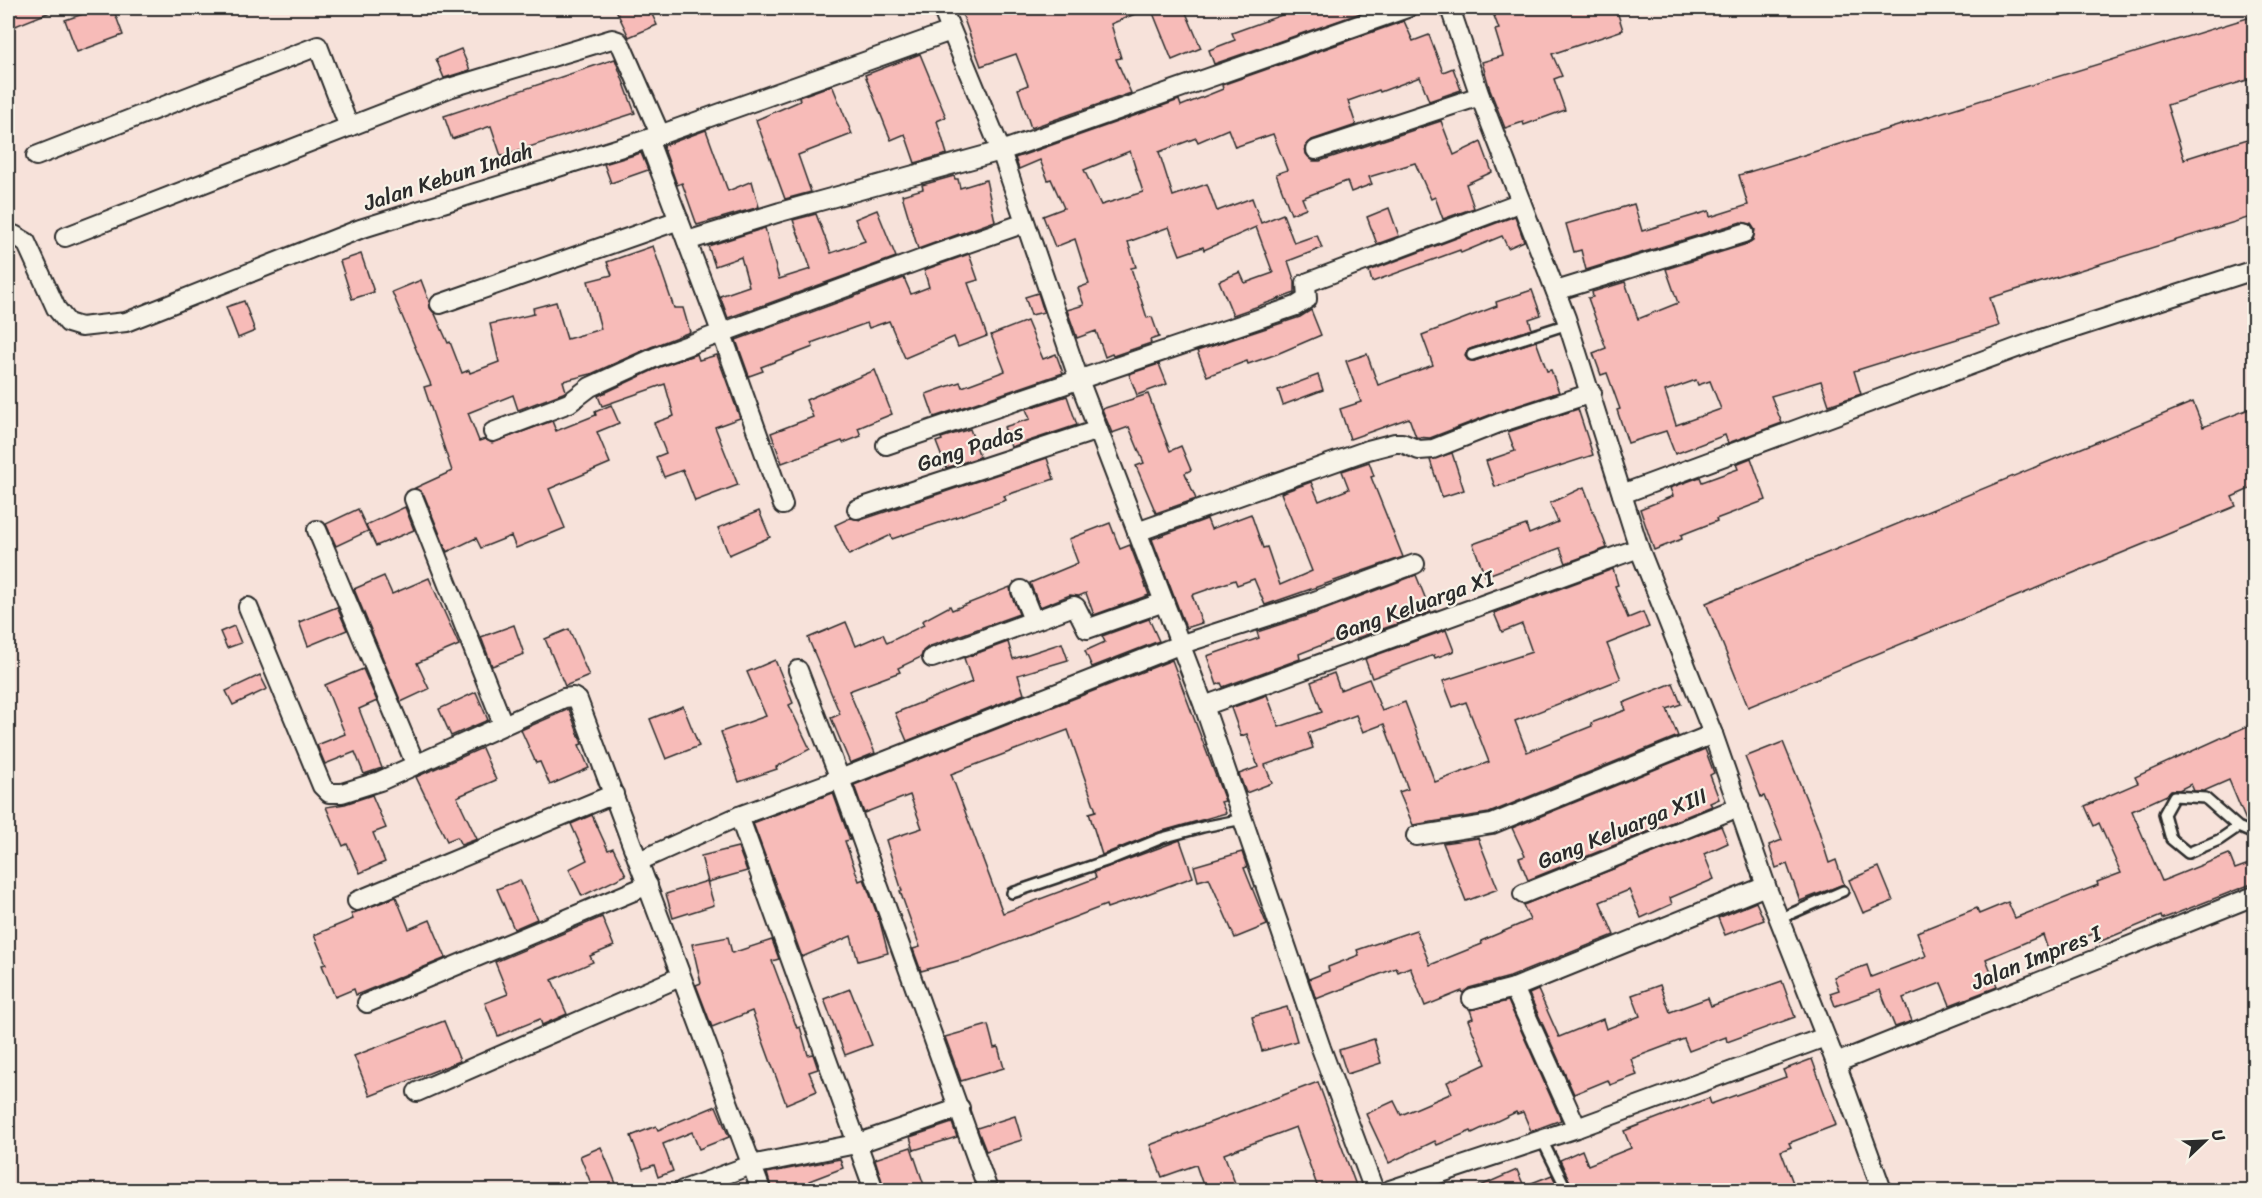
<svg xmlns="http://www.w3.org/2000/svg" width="2262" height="1198" viewBox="0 0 2262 1198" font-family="Sriracha,sans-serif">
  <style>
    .building { fill: #f7bbb8; stroke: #2b2b2b; stroke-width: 1.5; fill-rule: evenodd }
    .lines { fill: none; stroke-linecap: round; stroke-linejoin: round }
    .lane-casing { stroke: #2b2b2b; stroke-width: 14 }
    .street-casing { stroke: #2b2b2b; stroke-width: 22 }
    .lane { stroke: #f7f3e8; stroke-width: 9 }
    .street { stroke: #f7f3e8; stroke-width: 18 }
    .labels { text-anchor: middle; stroke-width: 4.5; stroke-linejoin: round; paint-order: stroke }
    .street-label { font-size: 22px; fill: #2b2b2b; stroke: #f7f3e8 }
  </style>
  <rect width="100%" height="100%" fill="#f7e2da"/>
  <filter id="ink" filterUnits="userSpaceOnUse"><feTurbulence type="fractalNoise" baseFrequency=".0167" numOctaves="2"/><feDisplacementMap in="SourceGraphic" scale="12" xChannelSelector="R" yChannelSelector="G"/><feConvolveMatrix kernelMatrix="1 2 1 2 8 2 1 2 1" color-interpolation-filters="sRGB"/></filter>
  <g filter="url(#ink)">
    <g class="building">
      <path d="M8,8H60L8,29Z"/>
      <path d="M101,8H113L123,35L77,52L65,20Z"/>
      <path d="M615,8H649L657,25L629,37Z"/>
      <path d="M960,8H1149L1111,24L1121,58L1116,59L1131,93L1031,128L1018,89L1028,85L1016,54L981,66Z"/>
      <path d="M1166,8H1184L1201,48L1172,60L1153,13Z"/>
      <path d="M1301,8H1375L1214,64L1209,50L1235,40L1232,33Z"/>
      <path d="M1491,8H1616L1623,30L1552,54L1562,76L1554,79L1565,110L1524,125L1523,122L1505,128L1490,90L1482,62L1503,56L1495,30L1499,29Z"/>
      <path d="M2254,16V78L2167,105L2184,159L2254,137V216L1990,298L1999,326L1854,371L1861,394L1829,405L1821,381L1771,396L1782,423L1728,443L1725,435L1675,454L1666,431L1628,443L1617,410L1620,409L1607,373L1601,375L1593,353L1606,348L1588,298L1593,297L1592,292L1625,282L1638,319L1678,303L1666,269L1747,244L1753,240L1755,230L1751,224L1741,222L1586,270L1581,250L1574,252L1566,224L1634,204L1642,231L1709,211L1710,217L1748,205L1739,175ZM1696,380L1698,385L1710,381L1721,409L1676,425L1665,391Z"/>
      <path d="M1404,21L1413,41L1429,35L1443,72L1453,68L1461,90L1429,101L1420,77L1380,92L1379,90L1348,101L1356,125L1312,140L1305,147L1306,154L1313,161H1320L1441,121L1454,155L1481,142L1492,172L1466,184L1474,208L1443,219L1435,197L1431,199L1415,163L1369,177L1372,184L1351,192L1347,181L1302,198L1306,208L1291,214L1276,174L1287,170L1273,134L1235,147L1228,129L1198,142L1196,138L1159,152L1173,196L1207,184L1217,211L1252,198L1261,223L1283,214L1294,243L1317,235L1322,248L1288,261L1295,282V293L1233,315L1219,281L1240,272L1245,283L1273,273L1256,227L1204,250L1203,247L1180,255L1169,227L1128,242L1136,267L1131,268L1147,318L1152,317L1159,337L1150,340L1151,343L1113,356L1112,354L1105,357L1096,331L1077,338L1067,310L1084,305L1078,288L1089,284L1075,239L1055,247L1043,216L1064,208L1051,179L1048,180L1040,160L1019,169L1015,158L1179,100L1181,106L1223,89L1222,85ZM1130,151L1143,192L1101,205L1084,170Z"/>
      <path d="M461,49L470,70L444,78L436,59Z"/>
      <path d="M920,54L946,117L937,121L947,154L915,163L905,134L891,140L865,75Z"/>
      <path d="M615,59L635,113L501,156L491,126L452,139L444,116Z"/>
      <path d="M832,85L852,134L798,155L811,192L785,199L756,120L800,101L799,97Z"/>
      <path d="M706,130L728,191L752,181L759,207L697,225L682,183L677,185L663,146Z"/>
      <path d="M641,153L648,170L611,183L604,164Z"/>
      <path d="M954,176L955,179H958L960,188L986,180L995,221L918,249L902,195L923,189L922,185Z"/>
      <path d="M1389,208L1399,236L1377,244L1367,217Z"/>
      <path d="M877,210L896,257L728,318L720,296L749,286L741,257L715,266L708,246L765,228L779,279L811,269L793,220L816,214L831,253L865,241L855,219Z"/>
      <path d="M1515,216L1524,241L1508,248L1502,236L1461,253L1460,250L1372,282L1369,271Z"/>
      <path d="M653,246L674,308H683L690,332L651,347L591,374L563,381L566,391L563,393L518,410L513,395L468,413L479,441L485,439L492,443L552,421L556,431L596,415L595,412L611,405L619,423L597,432L610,463L549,489L565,528L516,548L511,536L481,548L476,538L447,552L424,495L415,488L452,471L424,387L431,385L392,292L421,280L429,301L430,308L435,314L448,343L450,342L462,373L469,370L470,373L499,362L490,324L534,314L533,308L556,302L567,339L601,329L588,281L612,275L607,262Z"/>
      <path d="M361,254L374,292L352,299L340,261Z"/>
      <path d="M969,254L978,280L968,283L987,336L958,347L954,337L905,358L889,321L869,328L867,323L811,343L813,347L761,367L763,371L749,376L736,340L904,278L911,294L929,287L924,270Z"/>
      <path d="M1532,290L1541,315L1529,319L1532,329L1470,349L1467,351L1465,356L1468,360L1474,361L1536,341L1547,371L1551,370L1559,392L1495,413L1430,438L1416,437L1409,418L1350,439L1340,409L1361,402L1346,361L1367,354L1378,385L1433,365L1422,335L1497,306L1496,302Z"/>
      <path d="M1038,293L1044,312L1031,315L1025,297Z"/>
      <path d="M244,301L255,331L238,338L226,307Z"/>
      <path d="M1311,310L1321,335L1277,354L1248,364L1247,361L1207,376L1197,351L1300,317Z"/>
      <path d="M1027,321L1043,359L1056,354L1063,373L934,417L926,394L960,382L962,387L1005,371L991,335Z"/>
      <path d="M697,354L699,360L717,355L740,418L715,427L738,485L695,501L683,470L664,477L656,457L666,453L654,423L674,416L665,384L602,406L598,396L660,367Z"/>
      <path d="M1159,364L1167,384L1137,395L1129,374Z"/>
      <path d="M875,370L892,414L858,428L861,436L843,443L842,441L782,463L771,433L813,417L806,400Z"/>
      <path d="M1318,375L1323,390L1283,405L1278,390Z"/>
      <path d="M1148,394L1170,451L1181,446L1191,470L1185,473L1196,499L1156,513L1136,466L1144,463L1129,427L1112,433L1102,409Z"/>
      <path d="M1067,396L1077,425L1011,447L1004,427L1030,419L1026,409Z"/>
      <path d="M2193,402L2203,427L2254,407V487L2232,497L2236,506L1748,707L1706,603Z"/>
      <path d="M1578,409L1593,455L1495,487L1486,461L1515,451L1508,432Z"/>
      <path d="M970,429L980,457L946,468L936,442L942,440L941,438Z"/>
      <path d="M1452,453L1464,490L1442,497L1430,460Z"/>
      <path d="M1047,458L1054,479L1004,496L1006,500L892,539L891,535L849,555L835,525L850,518L861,520Z"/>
      <path d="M1751,458L1766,500L1716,519L1717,521L1681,535L1682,539L1654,550L1640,509L1673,496L1670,488L1700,477L1702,482L1738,469L1736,464Z"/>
      <path d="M1369,462L1374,476L1371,477L1403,557L1265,605L1254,579L1237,585L1235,580L1192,595L1202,623L1186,628L1152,539L1207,519L1211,529L1251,514L1263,548L1267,547L1280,585L1312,571L1281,493L1311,482L1319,501L1349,489L1342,471Z"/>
      <path d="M1584,487L1607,548L1566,563L1560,548L1485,576L1473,544L1526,525L1529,534L1558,522L1550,503Z"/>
      <path d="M405,507L414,530L376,546L366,525Z"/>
      <path d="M358,509L368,531L336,546L326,524Z"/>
      <path d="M759,511L770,537L729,555L718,528Z"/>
      <path d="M1110,523L1120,549L1130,545L1149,595L1094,615L1086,593L1079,596L1070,595L1040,607L1030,583L1078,563L1069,539Z"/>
      <path d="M1613,569L1618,585L1615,586L1628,618L1643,612L1649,627L1607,644L1621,679L1515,721L1527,752L1592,726L1591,723L1626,710L1623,703L1673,683L1681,704L1667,709L1678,736L1489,813L1413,825L1399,792L1408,789L1384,724L1363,732L1356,715L1308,733L1313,748L1265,765L1272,783L1246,793L1239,774L1258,767L1247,734L1241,736L1231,708L1267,695L1279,727L1322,712L1311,682L1334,673L1340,690L1369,679L1382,711L1405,702L1435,782L1489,762L1466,702L1453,707L1443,681L1532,652L1522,624L1502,632L1494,613Z"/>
      <path d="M1416,575L1431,612L1357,638L1355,632L1299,654L1300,659L1223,687L1221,683L1217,685L1207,656L1259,638L1257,632L1316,613Z"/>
      <path d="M384,576L392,594L429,578L459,645L417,663L429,689L401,702L354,589Z"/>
      <path d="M1010,587L1011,594L1019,614L928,647L923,651L921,657L898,668L900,672L849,691L875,753L850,763L831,718L840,714L808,638L846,622L856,646L883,634L887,643L924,625L922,621L950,606L952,610Z"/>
      <path d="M337,607L347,630L308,646L299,622Z"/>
      <path d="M1149,619L1159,641L1092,667L1085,651L1105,642L1102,636Z"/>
      <path d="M514,625L524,654L492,666L481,637Z"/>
      <path d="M234,626L241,643L227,648L220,632Z"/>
      <path d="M569,629L589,676L565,686L545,639Z"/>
      <path d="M1446,630L1454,651L1435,658L1434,655L1372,678L1365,659Z"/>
      <path d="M1008,642L1013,659L1062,643L1068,660L1018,675L1024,694L907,741L895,713L972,682L964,658Z"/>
      <path d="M775,660L793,703L789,705L810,749L776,767L777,769L739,782L721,732L766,716L747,672Z"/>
      <path d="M1172,660L1218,782L1225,801L1221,802L1226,813L1159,832L1102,855L1089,813L1096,811L1068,730L951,774L1003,913L1096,878L1094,872L1180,840L1193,877L1142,896L1107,908L1106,905L971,957L921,971L913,949L920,947L900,891H902L886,840L922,828L910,795L864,813L854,785Z"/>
      <path d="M363,669L377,701L359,709L382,768L364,774L355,752L325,764L317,745L345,734L325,685Z"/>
      <path d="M260,675L267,689L233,705L226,691Z"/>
      <path d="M476,692L488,720L451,736L439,709Z"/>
      <path d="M683,706L699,746L666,759L650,719Z"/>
      <path d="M569,709L582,744L579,745L589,768L550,785L540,762L536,763L521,730Z"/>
      <path d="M2254,723V827L2247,823L2229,780L2204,791H2194L2191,784L2179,790H2171L2167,795L2132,811L2162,881L2229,854L2235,869L2254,862V883L2162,919L2161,916L2099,942L2096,933L2048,950L2043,935L1986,959L1997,987L1950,1005L1941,983L1903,998L1912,1021L1895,1027L1880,990L1835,1006L1830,993L1839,990L1834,977L1867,965L1871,977L1926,956L1917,932L1977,908L1979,914L2008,902L2015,918L2098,885L2097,882L2121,873L2099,823L2094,826L2085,806L2138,783L2135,777Z"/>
      <path d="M1783,742L1818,828L1829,863L1836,860L1844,884L1800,901L1787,864L1776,868L1769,845L1782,840L1764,796L1761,797L1745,757Z"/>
      <path d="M482,748L496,780L457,797L477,839L461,845L457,837L447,841L416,777Z"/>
      <path d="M1705,749L1714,773L1710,775L1719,799L1710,803L1712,806L1528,880L1519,858L1525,856L1512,828Z"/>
      <path d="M833,793L850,840L845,841L859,881L864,879L880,922L888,953L858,961L851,936L802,957L753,823Z"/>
      <path d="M372,795L386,828L373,833L385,862L360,873L347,844L343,846L326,807L345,804Z"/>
      <path d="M592,815L608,850L613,848L626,875L582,896L569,869L587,860L571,824Z"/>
      <path d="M1721,826L1728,843L1704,854L1714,879L1670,898L1672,904L1641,918L1629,890L1600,902L1614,935L1510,977L1469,988L1463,993L1462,991L1425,1006L1410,967L1398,972L1396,968L1316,999L1309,979L1329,971L1328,967L1359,955L1357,950L1416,930L1430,965L1482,944L1481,941L1530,920L1523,905Z"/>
      <path d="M1478,838L1498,889L1466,901L1443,843Z"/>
      <path d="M738,847L747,871L708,882L701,856Z"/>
      <path d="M1242,852L1247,867L1244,868L1267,925L1235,938L1209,878L1198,881L1194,866Z"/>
      <path d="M1879,867L1893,901L1863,913L1849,880Z"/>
      <path d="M520,880L537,919L514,929L497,889Z"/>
      <path d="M707,881L714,905L673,918L666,894Z"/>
      <path d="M396,897L409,929L430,920L446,958L356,995L354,989L335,997L322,965L326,964L314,935L353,919L351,914Z"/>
      <path d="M1756,902L1764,920L1725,935L1718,918Z"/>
      <path d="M602,917L614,946L590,956L593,962L552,980L567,1014L542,1025L540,1019L498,1036L485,1003L508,994L495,962Z"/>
      <path d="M728,937L732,953L772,940L779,959L772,961L797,1028L800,1027L808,1055L813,1054L818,1069L809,1072L817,1091L786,1104L752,1011L712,1027L696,985L701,983L692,944Z"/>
      <path d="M1782,981L1795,1017L1727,1042L1726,1037L1689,1051L1684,1039L1631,1059L1637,1075L1610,1085L1608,1080L1574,1094L1529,994L1538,990L1559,1037L1603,1019L1606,1029L1640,1016L1632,995L1660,985L1670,1012L1708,998L1711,1006Z"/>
      <path d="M850,989L872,1045L845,1055L824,999Z"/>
      <path d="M1508,1001L1561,1120L1531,1131L1523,1112L1517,1114L1516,1112L1472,1133L1471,1131L1437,1145L1435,1141L1389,1163L1366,1114L1394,1101L1401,1115L1452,1093L1447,1082L1486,1064L1468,1020L1473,1018L1470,1010Z"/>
      <path d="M1287,1007L1297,1041L1262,1051L1252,1017Z"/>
      <path d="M444,1021L460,1061L370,1096L354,1056Z"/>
      <path d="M988,1025L994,1048L998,1047L1004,1068L961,1081L945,1037Z"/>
      <path d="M1374,1039L1381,1063L1347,1074L1339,1050Z"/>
      <path d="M1812,1059L1836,1125L1789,1143L1791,1147L1781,1151L1796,1191H1574L1560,1160L1582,1150L1588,1165L1631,1148L1624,1131L1709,1098L1711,1104L1786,1077L1783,1070Z"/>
      <path d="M1318,1082L1358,1191H1319L1296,1127L1224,1154L1238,1191H1205L1196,1165L1162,1177L1150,1145Z"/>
      <path d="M716,1106L729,1137L699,1149L692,1132L663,1144L673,1171L658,1177L654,1165L643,1169L631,1136L656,1126L658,1130Z"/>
      <path d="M1015,1116L1022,1140L986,1151L977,1128Z"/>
      <path d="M952,1123L957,1137L914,1150L910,1137Z"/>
      <path d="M601,1147L619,1191H594L580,1156Z"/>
      <path d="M911,1147L926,1191H885L875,1159Z"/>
      <path d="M840,1159L843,1168L809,1181L812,1191H772L767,1173Z"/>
      <path d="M1517,1170L1524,1186L1552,1175L1560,1191H1469Z"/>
    </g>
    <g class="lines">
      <g class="lane-casing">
        <g id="lane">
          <path d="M1472,355L1568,324"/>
          <path d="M2238,827L2219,840L2188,853L2171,839L2164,814L2174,796L2205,798L2238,827L2254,834"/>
          <path d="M1012,893L1106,861L1162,838L1203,827L1243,819"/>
          <path d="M1779,919L1843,891"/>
          <path d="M1542,1140L1567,1190"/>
        </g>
      </g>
      <g class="street-casing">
        <g id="street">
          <path d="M942,8L1001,151L1079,380L1204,706L1321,1048L1374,1190"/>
          <path d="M1450,8L1480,96L1566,318L1639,548L1713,734L1766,886L1836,1063L1882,1190"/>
          <path d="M648,139L722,334L783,505"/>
          <path d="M1316,150L1480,96"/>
          <path d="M36,156L318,46L349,127"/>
          <path d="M8,236L14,235L26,242L56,308L68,323L81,327L126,322L360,229L648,139L951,31"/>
          <path d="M65,237L449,88L612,39L618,41L622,47L660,134"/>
          <path d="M687,241L780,212L1001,151L1407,8"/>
          <path d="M1556,291L1744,233"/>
          <path d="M440,304L679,220"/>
          <path d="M493,432L569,403L590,387L656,357L936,254L1025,223"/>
          <path d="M886,445L1296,306L1307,299L1306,283L1521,202"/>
          <path d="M1622,494L2041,339L2254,270"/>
          <path d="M414,499L503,724"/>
          <path d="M857,509L1098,430"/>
          <path d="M317,530L415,763"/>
          <path d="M1137,532L1368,450L1395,443H1402L1419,450L1433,449L1499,423L1592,393"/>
          <path d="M1021,590L1033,620"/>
          <path d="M248,607L322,786L329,793H342L380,781L564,698L573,697L578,700L761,1190"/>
          <path d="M932,658L1074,606L1076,607L1087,629L1164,602"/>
          <path d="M798,670L840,779L988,1190"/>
          <path d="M1204,706L1639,548"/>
          <path d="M739,816L874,1190"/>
          <path d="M1416,836L1492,824L1713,734"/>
          <path d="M639,861L739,816L840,779L1179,645L1312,602L1415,564"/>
          <path d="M1523,894L1739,807"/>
          <path d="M357,901L614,794"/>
          <path d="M1514,988L1577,1128"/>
          <path d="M1472,999L1514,988L1766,886"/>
          <path d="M367,1003L648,885"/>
          <path d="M1836,1063L2254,896"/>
          <path d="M417,1092L680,977"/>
          <path d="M683,1190L751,1165L856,1144L960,1108"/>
          <path d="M1390,1190L1577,1128L1825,1037"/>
        </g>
      </g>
      <use href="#lane" class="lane"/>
      <use href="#street" class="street"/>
    </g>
  </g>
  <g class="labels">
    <g class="street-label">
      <text transform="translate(448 176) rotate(-18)" y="8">Jalan Kebun Indah</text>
      <text transform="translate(970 447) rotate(-18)" y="8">Gang Padas</text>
      <text transform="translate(1414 605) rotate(-20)" y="8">Gang Keluarga XI</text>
      <text transform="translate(1622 828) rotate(-22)" y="8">Gang Keluarga XIII</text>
      <text transform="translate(2036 957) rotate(-22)" y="8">Jalan Impres I</text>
    </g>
  </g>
  <rect width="2262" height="1198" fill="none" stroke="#f7f3e8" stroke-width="30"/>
  <rect x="15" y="15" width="2232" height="1168" fill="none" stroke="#2b2b2b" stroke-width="2" filter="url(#ink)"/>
  <g transform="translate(2205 1141) rotate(67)" stroke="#f7f3e8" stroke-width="4.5" paint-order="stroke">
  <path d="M0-4.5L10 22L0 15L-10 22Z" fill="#2b2b2b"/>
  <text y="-9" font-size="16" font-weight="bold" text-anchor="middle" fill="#2b2b2b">U</text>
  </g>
</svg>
